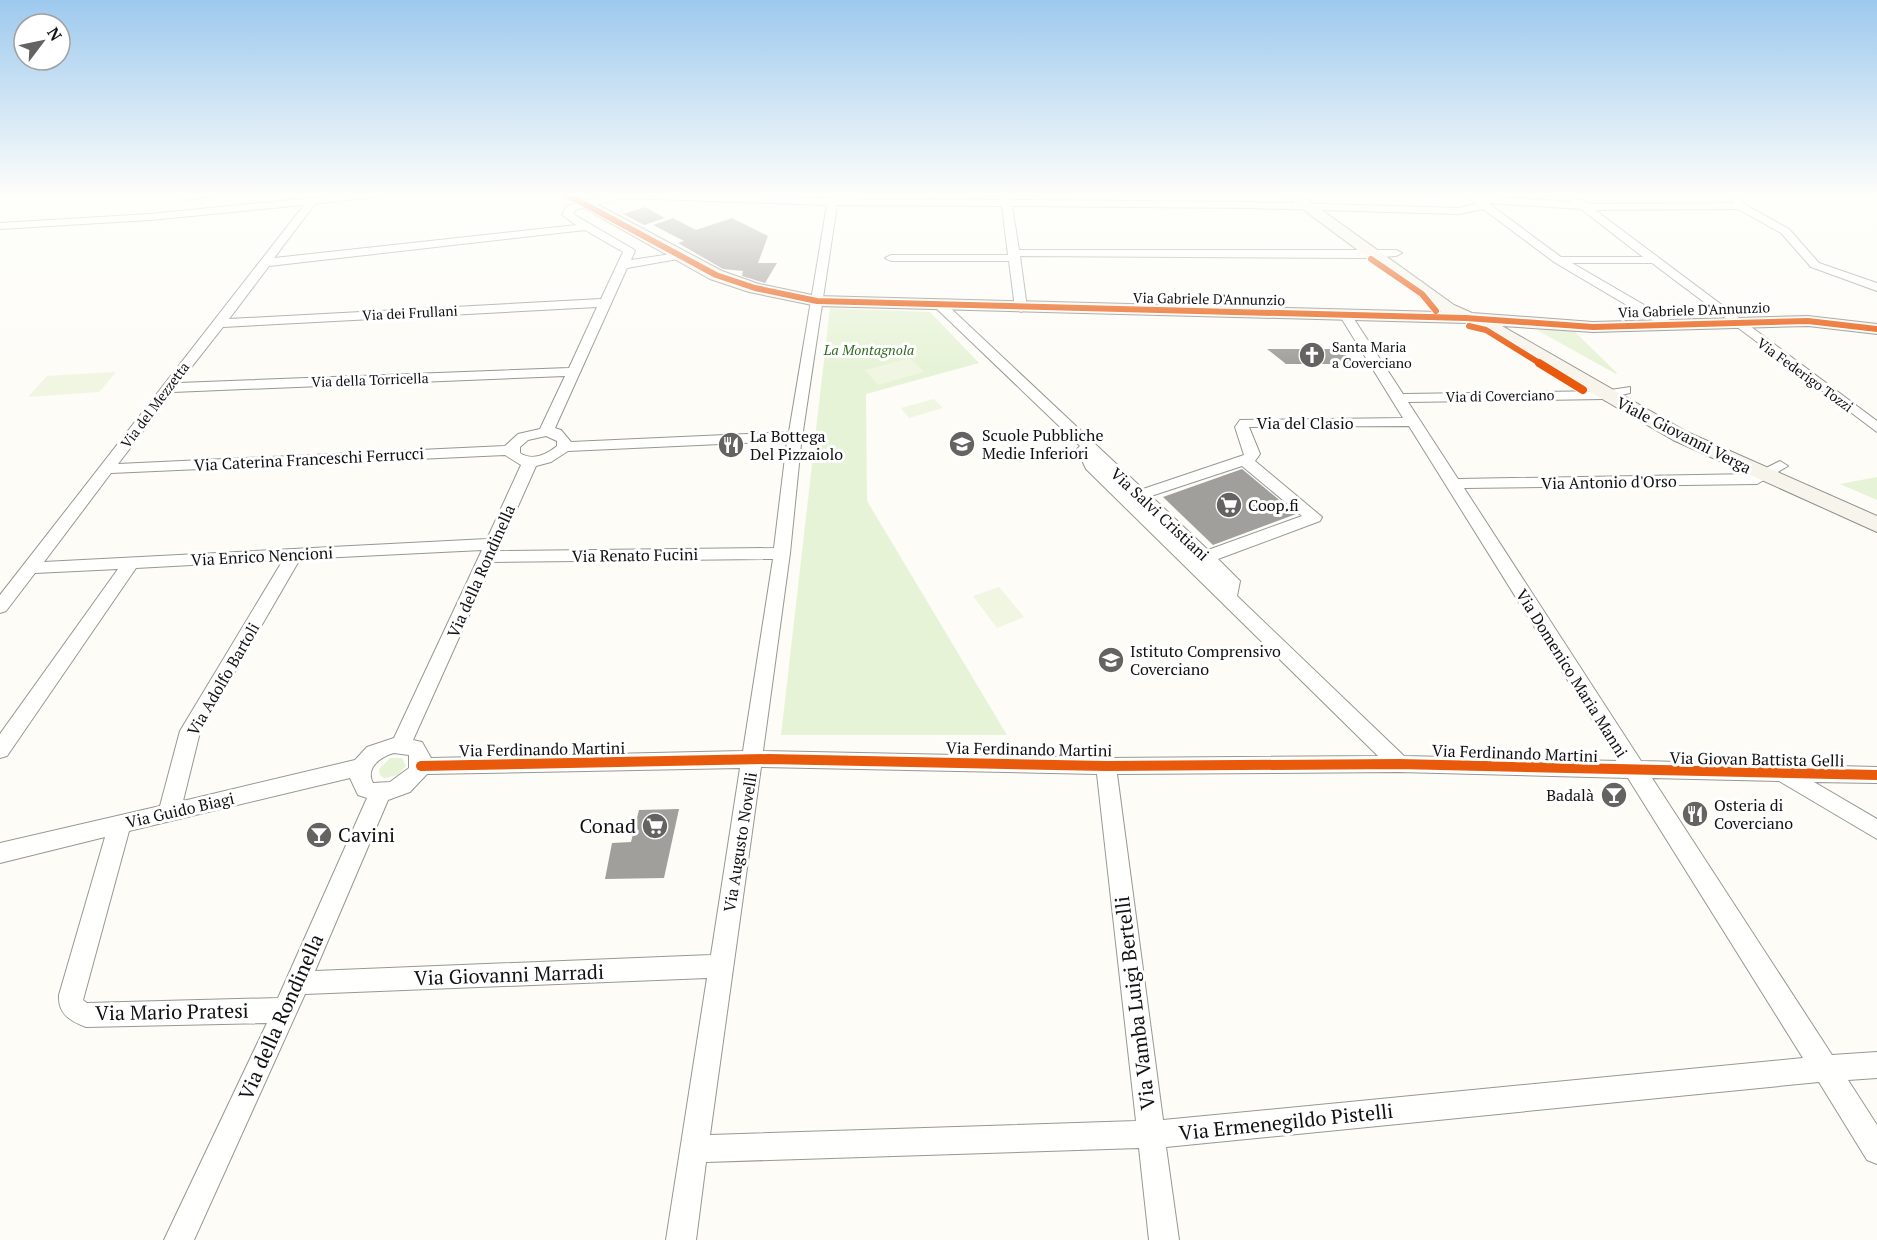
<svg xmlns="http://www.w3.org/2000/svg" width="1877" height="1240" viewBox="0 0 1877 1240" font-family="'PT Serif',serif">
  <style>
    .green { fill: #e7f3d7 }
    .pitch { fill: #f0f6e1 }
    .building { fill: #a19f9c }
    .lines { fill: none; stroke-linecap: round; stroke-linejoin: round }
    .street-casing { stroke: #979795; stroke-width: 2 }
    .secondary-casing { stroke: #8e8d8b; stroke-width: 2 }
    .street { fill: #fffffe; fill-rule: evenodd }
    .secondary { fill: #f6f4eb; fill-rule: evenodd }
    .cycleway-far2-casing { stroke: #fff; stroke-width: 8 }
    .cycleway-far1-casing { stroke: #fff; stroke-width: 10 }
    .cycleway-casing { stroke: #fff; stroke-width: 14 }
    .cycleway-far2 { stroke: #e8590c; stroke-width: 6 }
    .cycleway-far1 { stroke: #e8590c; stroke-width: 8 }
    .cycleway { stroke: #e8590c; stroke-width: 10 }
    .labels { text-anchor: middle; stroke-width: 6; stroke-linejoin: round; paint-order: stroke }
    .far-street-label { font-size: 14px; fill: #111; stroke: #fff }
    .far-poi-label { font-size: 14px; fill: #111; stroke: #fff; text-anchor: start }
    .far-park-label { font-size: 14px; font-style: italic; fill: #2f6b1f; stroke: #fff }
    .street-label { font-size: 16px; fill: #111; stroke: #fff }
    .poi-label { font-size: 16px; fill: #111; stroke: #fff; text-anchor: start }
    .near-poi-label { font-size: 20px; fill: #111; stroke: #fff; text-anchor: end }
    .near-street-label { font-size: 20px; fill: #111; stroke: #fff }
  </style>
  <rect width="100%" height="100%" fill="#fdfcf7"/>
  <g class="green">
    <path d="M830,308L930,312L979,363L866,394L867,501L1007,735H781Z"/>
    <path d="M1537,330H1573L1617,373L1616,374Z"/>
    <path d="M1877,477V500L1840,484Z"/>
    <path d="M390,758H402L406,766L398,775L384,778L380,775L379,769Z"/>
  </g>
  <g class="pitch">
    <path d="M910,358L924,372L878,385L865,370Z"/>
    <path d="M116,372L99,392L28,397L47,376Z"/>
    <path d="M934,399L943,408L909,418L901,408Z"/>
    <path d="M999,587L1024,617L997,628L973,596Z"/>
  </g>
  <g class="building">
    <path d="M645,207L665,218L644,225L623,214Z"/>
    <path d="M673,218L696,230L732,218L768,236L758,263H777L765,283L742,276L743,271L723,269L678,243L684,241L653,225Z"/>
    <path d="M1267,349H1343L1352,364H1286Z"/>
    <path d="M1242,469L1296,514L1213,545L1163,497Z"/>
    <path d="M679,809L664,878L605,879L612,843L631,842L639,810Z"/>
  </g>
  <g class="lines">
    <g class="street-casing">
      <g id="street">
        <path d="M181,193H232L184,200L179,197Z"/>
        <path d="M361,193H403L315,204L274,258L576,225L562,215L567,206L617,193L828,198L829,193H839L838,199L1001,200L1000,193H1010L1011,200L1250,202L1459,208L1476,204L1470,198L1475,195L1572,202L1561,193C1576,193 1580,203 1592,204L1733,203L1729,193H1739L1744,204L1789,229L1819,263L1877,283V291L1811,267L1781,233L1738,209L1595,210L1877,421V432L1652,263H1572L1670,320V326H1662L1554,262L1483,209L1459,214L1250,208L1012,206L1019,250H1396L1402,253L1396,256L1367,258L1020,256L1027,308L1021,312L1015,308L1009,261H891L885,258L891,255H1008L1002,206L837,205L801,444L790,553L763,751L1106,758L1378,756L1086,469L1077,449L1080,446L937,309V303H945L1143,489L1244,455L1235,427L1240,420L1403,418L1340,316L1346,312L1350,313L1403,394L1604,391L1630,387V393L1604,399L1408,402L1458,479L1754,474L1780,461L1788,466L1757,484L1464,488L1641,761L1877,767V783L1814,782L1877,819V839L1779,781L1652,778L1832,1055L1877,1052V1078L1848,1080L1877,1125V1164L1867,1160L1819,1082L1166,1147L1179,1240H1149L1139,1148L706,1162L696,1240H666L707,978L305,994L194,1240H164L267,1023L86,1027C70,1021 58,1014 59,995L105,837L0,863V843L160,806L180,731L283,560L136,568L7,756L0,758V734L118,569L35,573L6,611L0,613V595L304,205L150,220L0,229V223L150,214ZM623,198L827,205L789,432L571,442L561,430L555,428L627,268L678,259L684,256L678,253L631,260L635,251L633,249L573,214L575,210ZM1488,203L1581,209L1643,257H1561ZM585,230L623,252L601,299L229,319L269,266ZM597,307L569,368L179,383L223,327ZM565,376L540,429L518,434L505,446L118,464L173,392ZM1409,426L1618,761L1404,756L1237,596L1240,581L1218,559L1320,521L1322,517L1255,461L1260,454L1249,427ZM546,436L557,441V446C546,455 532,461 520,453V447L528,440ZM787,441L774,548L498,551L536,466L551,462L568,451ZM505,455L521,465L487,539L44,562L111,473ZM1097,463L1155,518L1098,464ZM1242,466L1302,516L1208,550L1151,496ZM482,550L394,738L367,747L355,760L183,801L200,732L300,559ZM773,559L743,751L431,758L422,742L413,740L493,562ZM394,753L409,755V768L390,782L373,783C365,768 380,757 394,753ZM761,767L1097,774L1136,1121L710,1135ZM740,768L711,955L315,971L388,800L410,792L427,774ZM1399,772L1628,778L1803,1058L1163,1120L1117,774ZM350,778L358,795L367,798L278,998L87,1003L83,1000L129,831Z"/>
      </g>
    </g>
    <g class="secondary-casing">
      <path id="secondary" d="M557,193H576L722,271L759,284L817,296L1441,312L1281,193H1298L1454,305L1472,313L1593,322L1808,316L1877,324V334L1808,326L1593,332L1502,326L1687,432L1877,516V532L1673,440L1490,334L1466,323L817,306L749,292L710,279Z"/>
    </g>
    <use href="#street" class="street"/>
    <use href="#secondary" class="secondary"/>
    <g class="cycleway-far2-casing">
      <g id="cycleway-far2">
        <path d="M564,193L716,275L755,288L817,301L1466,318L1593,327L1808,321L1877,329"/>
        <path d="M1371,259L1422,294L1436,311"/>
        <path d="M1469,326L1486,330L1541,364"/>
      </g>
    </g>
    <g class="cycleway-far1-casing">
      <path id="cycleway-far1" d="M1539,363L1583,390"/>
    </g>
    <g class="cycleway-casing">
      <path id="cycleway" d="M421,766L769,759L1106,766L1399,764L1877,775"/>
    </g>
    <use href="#cycleway-far2" class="cycleway-far2"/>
    <use href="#cycleway-far1" class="cycleway-far1"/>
    <use href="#cycleway" class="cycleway"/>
  </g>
  <linearGradient id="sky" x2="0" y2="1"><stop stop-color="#9dc9ee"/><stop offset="0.53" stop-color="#fefefb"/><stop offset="1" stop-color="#fefefb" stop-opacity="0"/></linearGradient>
  <rect width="1877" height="367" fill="url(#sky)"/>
  <defs>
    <g id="church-disc" transform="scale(1.35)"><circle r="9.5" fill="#646362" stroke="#fff"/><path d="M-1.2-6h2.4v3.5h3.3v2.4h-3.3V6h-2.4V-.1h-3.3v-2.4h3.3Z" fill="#fff"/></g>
    <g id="school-disc" transform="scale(1.35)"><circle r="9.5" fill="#646362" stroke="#fff"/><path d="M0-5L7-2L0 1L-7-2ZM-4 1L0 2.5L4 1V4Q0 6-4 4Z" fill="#fff"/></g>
    <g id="restaurant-disc" transform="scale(1.35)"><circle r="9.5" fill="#646362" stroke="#fff"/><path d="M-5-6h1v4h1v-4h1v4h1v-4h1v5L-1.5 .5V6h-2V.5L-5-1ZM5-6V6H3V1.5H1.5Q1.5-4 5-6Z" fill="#fff"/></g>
    <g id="supermarket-disc" transform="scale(1.35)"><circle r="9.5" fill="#646362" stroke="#fff"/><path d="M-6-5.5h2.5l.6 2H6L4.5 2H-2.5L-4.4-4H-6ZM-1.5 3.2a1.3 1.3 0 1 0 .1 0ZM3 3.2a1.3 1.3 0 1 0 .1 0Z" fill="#fff"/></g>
    <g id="bar-disc" transform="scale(1.35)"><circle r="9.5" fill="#646362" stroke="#fff"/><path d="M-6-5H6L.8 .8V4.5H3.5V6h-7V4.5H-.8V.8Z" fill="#fff"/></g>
  </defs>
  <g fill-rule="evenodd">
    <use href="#church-disc" x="1312" y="355"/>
    <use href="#school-disc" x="962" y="444"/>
    <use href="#restaurant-disc" x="731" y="445"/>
    <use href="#supermarket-disc" x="1229" y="505"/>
    <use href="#school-disc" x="1111" y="660"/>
    <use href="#bar-disc" x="1614" y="795"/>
    <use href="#restaurant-disc" x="1695" y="814"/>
    <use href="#supermarket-disc" x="655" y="826"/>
    <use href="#bar-disc" x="319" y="835"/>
  </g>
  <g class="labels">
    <g class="far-street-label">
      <text transform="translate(1209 299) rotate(1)" y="5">Via Gabriele D'Annunzio</text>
      <text transform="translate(1694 310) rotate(-2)" y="5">Via Gabriele D'Annunzio</text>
      <text transform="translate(410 313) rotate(-3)" y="5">Via dei Frullani</text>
      <text transform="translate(1805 375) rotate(36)" y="5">Via Federigo Tozzi</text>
      <text transform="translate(370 380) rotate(-2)" y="5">Via della Torricella</text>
      <text transform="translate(1500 396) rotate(-1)" y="5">Via di Coverciano</text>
      <text transform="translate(155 405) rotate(-53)" y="5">Via del Mezzetta</text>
    </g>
    <g class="far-poi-label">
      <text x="1332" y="352">Santa Maria<tspan x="1332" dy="16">a Coverciano</tspan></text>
    </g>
    <g class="far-park-label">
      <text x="869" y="355">La Montagnola</text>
    </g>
    <g class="street-label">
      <text x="1305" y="429">Via del Clasio</text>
      <text transform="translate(1684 435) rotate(27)" y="6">Viale Giovanni Verga</text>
      <text transform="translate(309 459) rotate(-3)" y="6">Via Caterina Franceschi Ferrucci</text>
      <text transform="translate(1609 482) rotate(-1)" y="6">Via Antonio d'Orso</text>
      <text transform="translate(1160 514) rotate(43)" y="6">Via Salvi Cristiani</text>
      <text transform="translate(635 555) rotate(-1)" y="6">Via Renato Fucini</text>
      <text transform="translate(262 556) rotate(-3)" y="6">Via Enrico Nencioni</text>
      <text transform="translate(481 571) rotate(-66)" y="6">Via della Rondinella</text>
      <text transform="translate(1572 673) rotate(58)" y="6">Via Domenico Maria Manni</text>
      <text transform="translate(223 679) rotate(-60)" y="6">Via Adolfo Bartoli</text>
      <text transform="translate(542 749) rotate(-1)" y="6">Via Ferdinando Martini</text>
      <text transform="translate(1029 749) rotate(1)" y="6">Via Ferdinando Martini</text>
      <text transform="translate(1515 753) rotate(2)" y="6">Via Ferdinando Martini</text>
      <text transform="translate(1757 759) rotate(1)" y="6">Via Giovan Battista Gelli</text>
      <text transform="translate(180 810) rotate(-13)" y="6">Via Guido Biagi</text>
      <text transform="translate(740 842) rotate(-81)" y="6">Via Augusto Novelli</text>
    </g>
    <g class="poi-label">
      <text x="982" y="441">Scuole Pubbliche<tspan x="982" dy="18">Medie Inferiori</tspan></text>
      <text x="750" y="442">La Bottega<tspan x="750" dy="18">Del Pizzaiolo</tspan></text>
      <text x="1248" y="511">Coop.fi</text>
      <text x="1130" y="657">Istituto Comprensivo<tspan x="1130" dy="18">Coverciano</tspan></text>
      <text x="1594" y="801" text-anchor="end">Badalà</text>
      <text x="1714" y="811">Osteria di<tspan x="1714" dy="18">Coverciano</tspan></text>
    </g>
    <g class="near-poi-label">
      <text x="636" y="833">Conad</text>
      <text x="338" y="842" text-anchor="start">Cavini</text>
    </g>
    <g class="near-street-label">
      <text transform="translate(509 975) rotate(-2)" y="7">Via Giovanni Marradi</text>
      <text transform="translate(1135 1003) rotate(-97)" y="7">Via Vamba Luigi Bertelli</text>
      <text transform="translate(172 1012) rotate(-1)" y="7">Via Mario Pratesi</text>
      <text transform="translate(281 1017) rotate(-66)" y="7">Via della Rondinella</text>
      <text transform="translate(1286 1122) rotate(-6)" y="7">Via Ermenegildo Pistelli</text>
    </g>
  </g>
  <g transform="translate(42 42) rotate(58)"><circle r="28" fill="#ffffff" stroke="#a0a0a0" stroke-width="1.5"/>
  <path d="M0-4.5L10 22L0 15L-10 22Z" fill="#646362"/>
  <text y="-9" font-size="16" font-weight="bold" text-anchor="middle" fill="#111111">N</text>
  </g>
</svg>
